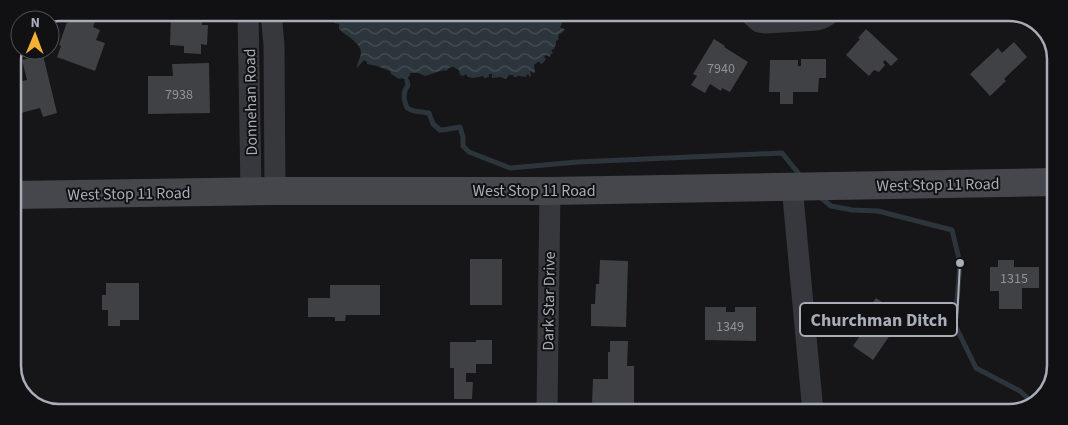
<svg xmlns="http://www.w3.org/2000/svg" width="1068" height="425" viewBox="0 0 1068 425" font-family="'Source Sans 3',sans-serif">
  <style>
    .water { fill: url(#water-waves) }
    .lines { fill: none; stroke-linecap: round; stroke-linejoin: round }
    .stream { stroke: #2c353c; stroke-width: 5 }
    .building { fill: #404145 }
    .minor { stroke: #37383d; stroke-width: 21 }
    .secondary { stroke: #45474d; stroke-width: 28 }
    .labels { text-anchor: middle; stroke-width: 4; stroke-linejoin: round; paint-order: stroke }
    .number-label { font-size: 14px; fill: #8e929b }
    .street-label { font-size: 16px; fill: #a8adb8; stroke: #111113 }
    .rim { fill: none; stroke: #a8adb8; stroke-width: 2.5 }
    .leader { fill: none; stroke: #a8adb8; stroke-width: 2 }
    .callout-dot { fill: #a8adb8; stroke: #111113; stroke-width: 2 }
    .callout { fill: #111113; stroke: #a8adb8; stroke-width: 2 }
    .callout-label { font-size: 18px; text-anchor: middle; font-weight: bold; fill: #a8adb8 }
  </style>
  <defs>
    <pattern id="water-waves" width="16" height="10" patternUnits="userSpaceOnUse" patternTransform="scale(1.25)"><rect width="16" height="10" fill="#2c353c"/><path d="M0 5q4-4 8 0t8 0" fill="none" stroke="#485056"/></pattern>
  </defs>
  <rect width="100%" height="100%" fill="#161618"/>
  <path class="water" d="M330,13L558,14L559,15L561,16L563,20L561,26L560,27L561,28L565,29L562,33L559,34L558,37L559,39L556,41V44L554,49L551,50L553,54H551L550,57L546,55L544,57L546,59L543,63L540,64V62H538L534,65L535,72L534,73L530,71L531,76L529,77V75L527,74L526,77L519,76L518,75L517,77H514L513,75H509L506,79L501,77L492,78V74H489V77L485,78L483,77L484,76L473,78L468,77L466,74L463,76L460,75L459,70L453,67L449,68L446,71L444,70L425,76L418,73H410V76L408,77L407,81L403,78L399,79L391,74L390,71L377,66L367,64V62L364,60L357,68C357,62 361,57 361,52C360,42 346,36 339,29V24L334,23V15Z"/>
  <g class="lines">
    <g class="stream">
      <path d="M407,81L408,85C402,93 404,100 407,108L414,111L429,113L433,124L440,130C448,130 453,128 460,127L463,137V146L469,152L510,168L578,162L782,153L799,174"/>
      <path d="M819,196L831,206L852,210L878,211L952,230L960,263L955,325L976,368L1020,391L1034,404"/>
    </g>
  </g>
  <g class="building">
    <path d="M73,13H98L93,27L100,30L96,40L105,43L95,71L57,57L61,46L59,45L67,22L69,23Z"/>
    <path d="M171,13H202V25H208L207,45L201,44V54L184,53V46L170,45Z"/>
    <rect x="983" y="15" width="29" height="4"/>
    <path d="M866,29L898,59L891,66L885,60L883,62L885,65L879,72L874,70L869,76L846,55L860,39L858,38Z"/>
    <path d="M714,39L725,46L724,47L748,62L730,92L722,88L721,91L710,84L705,93L691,85L697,76L693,74Z"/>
    <path d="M1014,42L1027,57L1004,79L1006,81L990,96L970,74L998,48L1002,53Z"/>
    <path d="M43,55L57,113L43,117L40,108L13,115V83L27,80L22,60Z"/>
    <path d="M801,59H826V78H819L818,92H793V104H780V92H769L770,60H798V66H801Z"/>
    <path d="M209,63L210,113L148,114V76H173L172,64Z"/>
    <rect x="470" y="259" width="32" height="46"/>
    <path d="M600,260L628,261L626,327L591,326V304H595L596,284H599Z"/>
    <path d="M998,260H1014V267H1039V288H1022V309H999V291H990V267H998Z"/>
    <path d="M106,283H139V320H120V326H108V310H102V295H106Z"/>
    <path d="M330,285H380V315H346L345,321H335V317H308V298H330Z"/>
    <path d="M876,298L903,316L873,360L853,346L865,328L862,326L868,316L865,314Z"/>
    <path d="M705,307H726V312H735V307H756V341L705,340Z"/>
    <path d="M476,340H492V364H476V373H466V382H473L472,399H454V368H450V342H476Z"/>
    <path d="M610,341H628L627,366H634V406L592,404L593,379H608V352H610Z"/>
  </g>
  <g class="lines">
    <g class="minor">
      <path d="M248,13L251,191"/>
      <path d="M271,13L274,45L275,191"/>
      <path d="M750,14L759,22L766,23L817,20L823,18L828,15"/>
      <path d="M792,186L813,412"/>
      <path d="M547,411L550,191"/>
    </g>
    <path class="secondary" d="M13,195L275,191H550L1054,182"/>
  </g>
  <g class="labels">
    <g class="number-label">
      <text x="721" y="73">7940</text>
      <text x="179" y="99">7938</text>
      <text x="1014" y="283">1315</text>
      <text x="730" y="331">1349</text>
    </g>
    <g class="street-label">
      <text transform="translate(250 102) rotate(-91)" y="6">Donnehan Road</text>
      <text transform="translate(938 184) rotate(-1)" y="6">West Stop 11 Road</text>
      <text x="534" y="196">West Stop 11 Road</text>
      <text transform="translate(129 193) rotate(-1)" y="6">West Stop 11 Road</text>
      <text transform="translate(548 301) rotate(-89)" y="6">Dark Star Drive</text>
    </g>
  </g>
  <path d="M0 0H1068V425H0ZM59 21H1009A38 38 0 0 1 1047 59V366A38 38 0 0 1 1009 404H59A38 38 0 0 1 21 366V59A38 38 0 0 1 59 21Z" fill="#111113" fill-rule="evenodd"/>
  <path class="rim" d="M59 21H1009A38 38 0 0 1 1047 59V366A38 38 0 0 1 1009 404H59A38 38 0 0 1 21 366V59A38 38 0 0 1 59 21Z"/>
  <path class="leader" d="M960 263L957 319"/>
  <circle class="callout-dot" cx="960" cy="263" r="5"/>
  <rect class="callout" x="800" y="303" width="157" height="33" rx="5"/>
  <g class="callout-label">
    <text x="879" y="326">Churchman Ditch</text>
  </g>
  <g transform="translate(35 35) rotate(1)"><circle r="24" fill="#111113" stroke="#4d4f55"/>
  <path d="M0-4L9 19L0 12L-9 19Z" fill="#f2b134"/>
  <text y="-8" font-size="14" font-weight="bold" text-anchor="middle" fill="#a8adb8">N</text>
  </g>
</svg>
